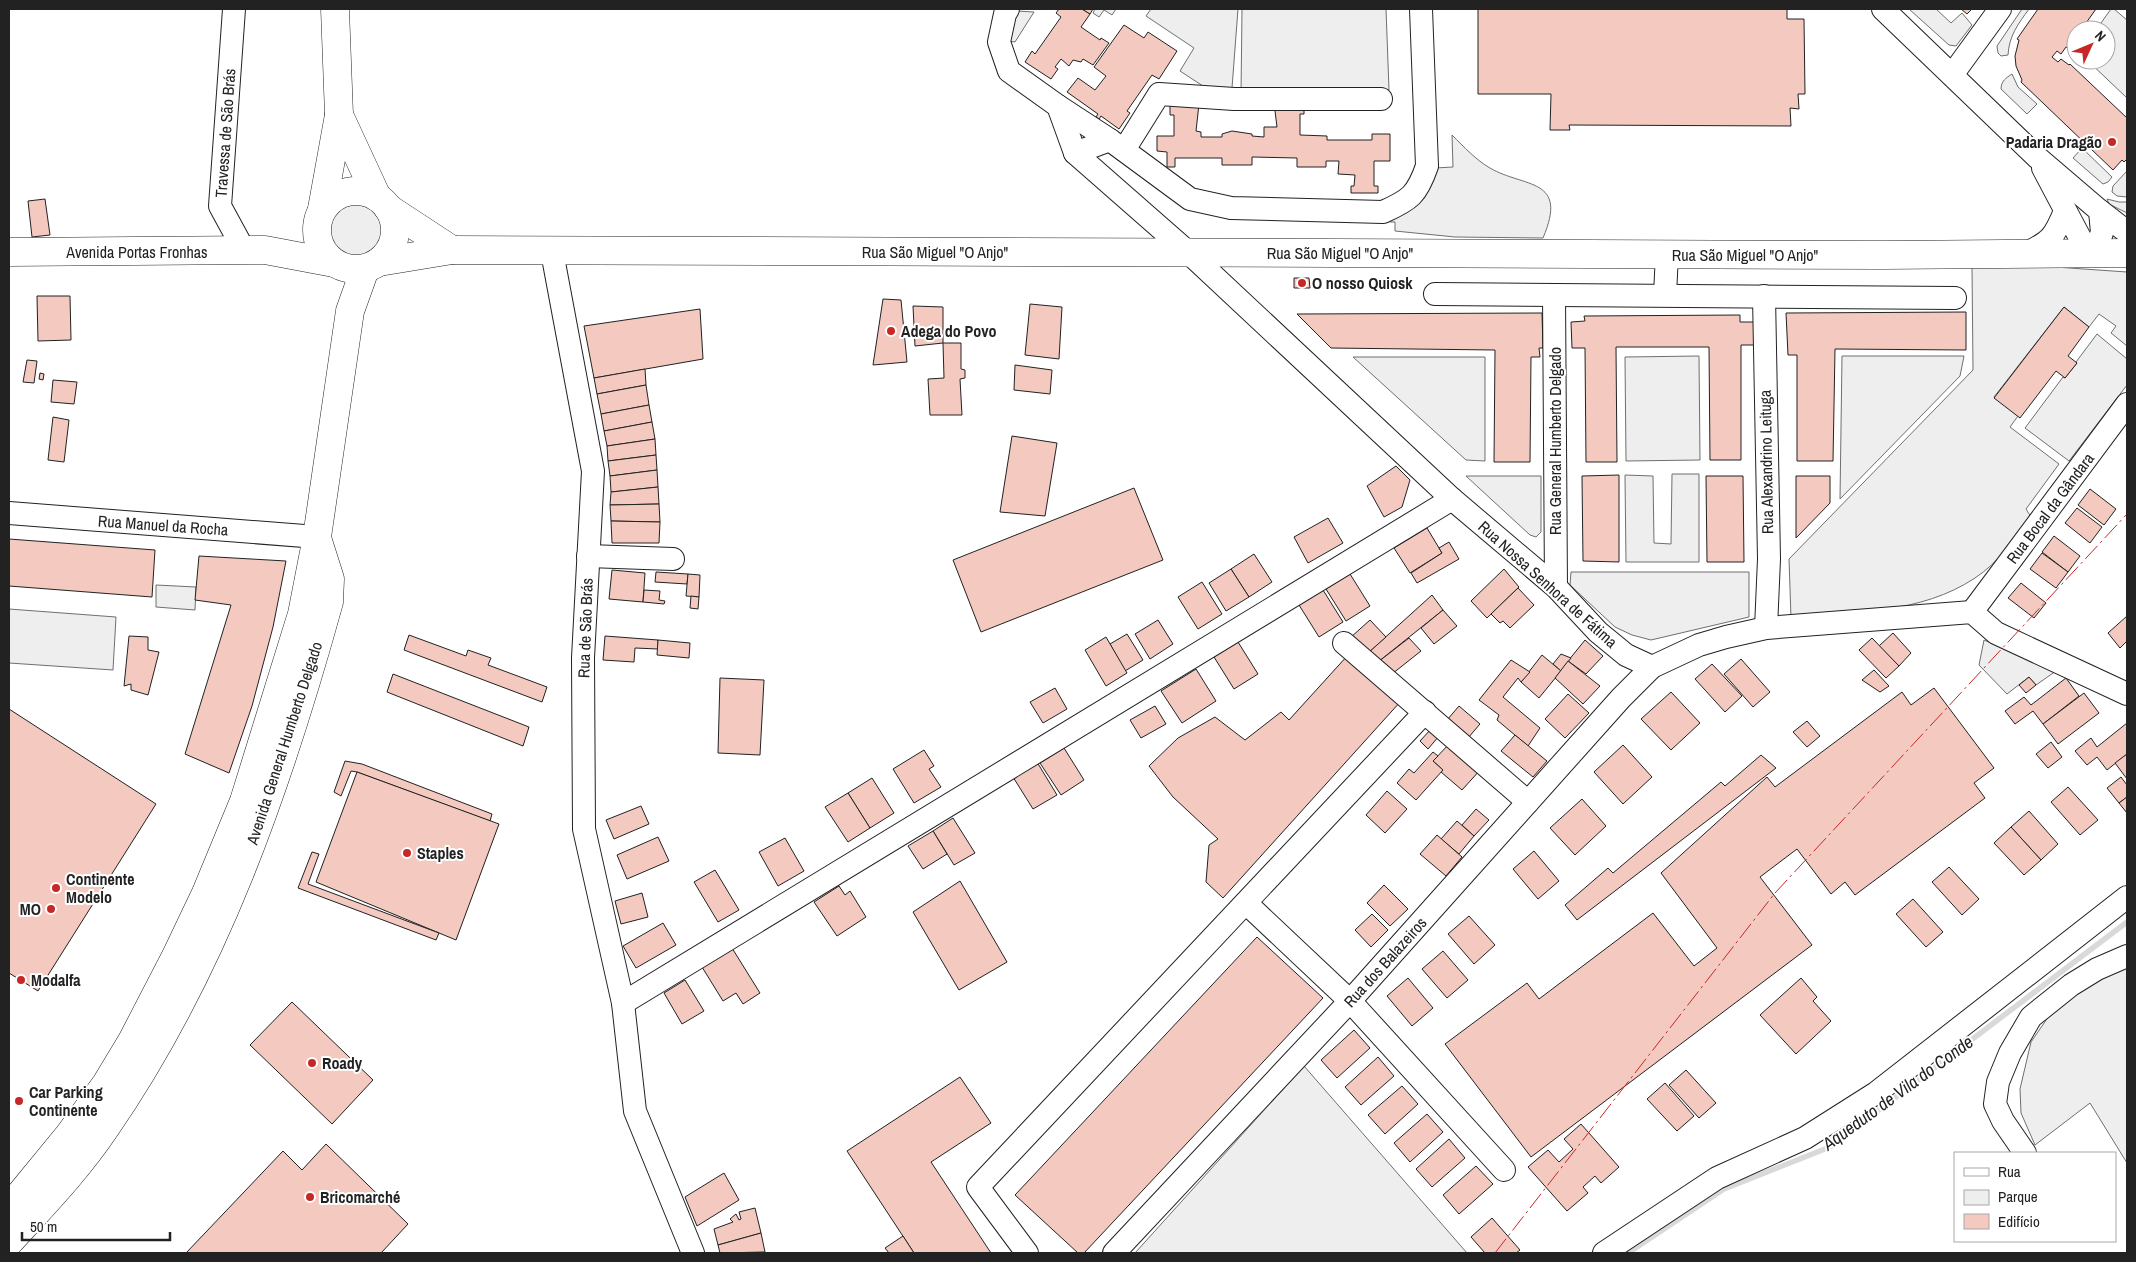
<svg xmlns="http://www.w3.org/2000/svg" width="2136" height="1262" viewBox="0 0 2136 1262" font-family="'Archivo Narrow',sans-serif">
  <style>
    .green { fill: #eee; stroke: #6f6f6f }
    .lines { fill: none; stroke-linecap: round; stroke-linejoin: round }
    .stream { stroke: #d9d9d9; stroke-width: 5.5 }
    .building { fill: #f3c9c0; stroke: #222 }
    .minor-casing { stroke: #222; stroke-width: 24 }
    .major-casing { stroke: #222; stroke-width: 29 }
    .minor { stroke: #fff; stroke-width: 22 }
    .major { stroke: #fff; stroke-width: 28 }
    .power { stroke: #c62828; stroke-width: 1; stroke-dasharray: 18 4 2.5 4; stroke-linecap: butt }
    .poi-dot { fill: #c62828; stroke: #fff; stroke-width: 2 }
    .labels { text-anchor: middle; stroke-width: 4; stroke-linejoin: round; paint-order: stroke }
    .street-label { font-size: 16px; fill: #222; stroke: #fff }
    .poi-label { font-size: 16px; font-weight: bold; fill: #222; stroke: #fff; text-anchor: start }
    .water-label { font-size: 18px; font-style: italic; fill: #222; stroke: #fff }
  </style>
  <rect width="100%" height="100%" fill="#fff"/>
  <g class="green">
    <path d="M1095,9H1116L1112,15L1104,10L1099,17L1093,13Z"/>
    <path d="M1151,9H1238L1232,88H1206L1180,71L1194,48L1146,16Z"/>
    <path d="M1242,9H1386L1389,90L1241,94Z"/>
    <path d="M1909,9H1936L1951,23L1962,13L1972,25L1956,46L1949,45Z"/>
    <path d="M2022,9H2029C2018,24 2009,36 2008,55L2001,56L1998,53L1997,46Z"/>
    <path d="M2111,9H2114L2127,20V98L2087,60H2106V30H2096Z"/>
    <path d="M1017,11L1034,12L1015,42L1009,41Z"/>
    <path d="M2012,74L2018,87L2037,104L2027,114L2001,89C2001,81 2006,78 2012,74Z"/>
    <path d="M1452,135C1464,147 1476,160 1490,168C1524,188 1569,177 1543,238L1455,237L1395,231V222H1390V218L1435,168L1453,167Z"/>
    <path d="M2082,148L2112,177L2108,182L2103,184L2073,158Z"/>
    <path d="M2127,171V197L2117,196L2112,192L2113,186Z"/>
    <path d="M2107,199L2119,202H2127V213L2109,204Z"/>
    <circle cx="355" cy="230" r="29"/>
    <path d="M1972,266L2055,267L2127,272V346L2111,333L2116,326L2099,314L2089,327L2064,307L1994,397L2018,416L2010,427L2059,464L2026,509L2031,517C2015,539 1998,563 1975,578C1921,614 1853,612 1791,618L1789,559L1973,370Z"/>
    <path d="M2097,334L2127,359V385L2069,461L2025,428L2063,377L2065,378L2077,363L2076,362Z"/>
    <path d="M1699,356L1700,460L1626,461L1625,357Z"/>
    <path d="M1842,356H1964L1960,376L1840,499Z"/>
    <path d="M1353,357H1485V461L1466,460Z"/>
    <path d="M1672,474H1699V562H1626L1625,475L1653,476L1654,543L1671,544Z"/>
    <path d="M1466,476H1541V532L1536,537L1530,535Z"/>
    <path d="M1571,572H1749V617L1651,640L1632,635L1615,627L1570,585Z"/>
    <path d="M156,585L196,587L195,610L156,607Z"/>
    <path d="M9,609L116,617L113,670L9,663Z"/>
    <path d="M1984,640L2056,671L2036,685L2029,677L2007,694L1979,665Z"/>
    <path d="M2127,966V1163L2090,1103L2035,1145L2021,1113L2020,1089L2031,1042L2051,1013L2086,984Z"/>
    <path d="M1304,1066L1467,1253H1135Z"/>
  </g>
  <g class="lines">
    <path class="stream" d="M1628,1253L1724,1189L1830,1147L2127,922"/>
  </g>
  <g class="building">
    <path d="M1059,9H1082L1090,14L1081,27L1100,40L1101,38L1109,43L1093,65L1083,59L1081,62L1073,60L1069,66L1061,59L1055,67L1058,69L1051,79L1025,62L1032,51L1035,54L1061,17L1056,13Z"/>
    <path d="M1082,9H1093L1090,14Z"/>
    <path d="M1478,9H1787V19H1804L1805,94H1798L1799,109L1790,108L1791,126L1569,125L1570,130H1550L1551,94H1478Z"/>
    <path d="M1961,9H1972L1967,14Z"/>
    <path d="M2038,9H2096L2081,30H2076V37L2069,48L2066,47L2061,54L2057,51L2052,57L2058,62L2061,59L2069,65L2070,64L2127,118V159L2124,162L2122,160L2113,170L2021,82L2022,80L2016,66L2015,56L2019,40L2017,39Z"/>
    <path d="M1124,25L1144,38L1148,32L1177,51L1159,79L1152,75L1127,111L1130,113L1119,129L1101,116L1099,119L1096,117L1098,114L1067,92L1078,78L1095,90L1106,76L1094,67Z"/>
    <path d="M1274,103H1304V114H1300V135L1327,136V140H1372V134H1390V161H1374V186H1378V193H1351V186H1354L1355,175L1338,174L1339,161H1326V167H1297V158L1252,157V165H1222V158H1175V167H1167V152L1157,151V136H1174V115H1170V104H1199L1196,131L1201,132V137H1222V134L1232,131L1252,134V136L1264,137V127H1277Z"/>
    <path d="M45,199L50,235L32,237L28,201Z"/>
    <path d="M1294,278H1309L1310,288H1294Z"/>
    <path d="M37,296H70L71,340L38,341Z"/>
    <path d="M883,299L901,300L907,362L873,365Z"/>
    <path d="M1030,304L1062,307L1059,359L1025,355Z"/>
    <path d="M913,306L943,307V343L915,346Z"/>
    <path d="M2064,307L2089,327L2068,356L2077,363L2065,378L2056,371L2020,418L1994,398Z"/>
    <path d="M700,309L703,359L594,378L584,326Z"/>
    <path d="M1966,312V350L1835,349L1833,461H1797V355H1788L1786,313Z"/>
    <path d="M1542,313L1543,348H1539L1540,357H1531L1530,462H1494L1495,350L1331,348L1297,314Z"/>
    <path d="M1740,315V322H1756V345H1741V460H1710L1709,347H1616L1617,462H1586L1585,348H1572L1571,322L1585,321L1584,316Z"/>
    <path d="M943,343H961V369L965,370V378L960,379L962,415H930L928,379L944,378Z"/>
    <path d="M27,360L37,361L34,383L23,382Z"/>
    <path d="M1015,365L1052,370L1050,394L1014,390Z"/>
    <path d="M645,369L646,385L597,394L594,378Z"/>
    <path d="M40,373L44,374L43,380L39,379Z"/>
    <path d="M53,380L77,382L74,404L51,402Z"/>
    <path d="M646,385L649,405L601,414L597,394Z"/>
    <path d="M649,405L652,422L604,431L601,414Z"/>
    <path d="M53,417L69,420L64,462L48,460Z"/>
    <path d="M652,422L655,439L607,446L604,431Z"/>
    <path d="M1012,436L1057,443L1045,516L1000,512Z"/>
    <path d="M655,439L656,455L608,461L607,446Z"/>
    <path d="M656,455L657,470L610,476L608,461Z"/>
    <path d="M1396,466L1410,480L1402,507L1384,517L1367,486Z"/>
    <path d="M657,470L658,487L611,492L610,476Z"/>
    <path d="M1619,475V562L1583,561L1582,476Z"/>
    <path d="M1706,476H1743L1744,562H1707Z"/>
    <path d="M1796,476H1830V503L1796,538Z"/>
    <path d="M658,487L659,504L610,505L611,492Z"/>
    <path d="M1134,488L1163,560L981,632L953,560Z"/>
    <path d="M2090,489L2116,509L2104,525L2078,505Z"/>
    <path d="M659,504L660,522L611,521L610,505Z"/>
    <path d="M2077,508L2102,527L2090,543L2065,523Z"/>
    <path d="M1328,518L1343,543L1308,563L1294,537Z"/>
    <path d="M611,521L660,522L659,543H612Z"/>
    <path d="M1427,528L1442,553L1410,573L1394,548Z"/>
    <path d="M2054,536L2080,556L2068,572L2042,552Z"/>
    <path d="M9,539L155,550L152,597L9,586Z"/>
    <path d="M1449,542L1459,559L1417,583L1411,573L1442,553L1439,548Z"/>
    <path d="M2042,553L2068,572L2056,588L2030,569Z"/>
    <path d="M1254,554L1272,582L1249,597L1231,569Z"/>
    <path d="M199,556L286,561L273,627L252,706L229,773L185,754L231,605L195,600Z"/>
    <path d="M1231,569L1249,597L1226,611L1209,583Z"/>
    <path d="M1504,569L1519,587L1487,618L1471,601Z"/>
    <path d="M612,570L645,573L643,602L609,599Z"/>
    <path d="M656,572L688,574L687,584L655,582Z"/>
    <path d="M688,574L700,575L699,597L686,596Z"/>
    <path d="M1350,574L1370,606L1346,621L1326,589Z"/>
    <path d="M1202,582L1222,614L1198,629L1178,597Z"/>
    <path d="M2021,583L2046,603L2034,618L2008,598Z"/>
    <path d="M1518,588L1534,605L1510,628L1503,621L1500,623L1491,614Z"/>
    <path d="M644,590L660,591L659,600L665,601L664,604L643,602Z"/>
    <path d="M1323,590L1343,622L1319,637L1299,605Z"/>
    <path d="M1432,595L1443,610L1378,662L1369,652Z"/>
    <path d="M691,596L699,597L698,609L690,608Z"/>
    <path d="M1443,610L1457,626L1434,644L1421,628Z"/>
    <path d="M2127,616V641L2120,648L2108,633Z"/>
    <path d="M1158,620L1173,644L1150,659L1135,634Z"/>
    <path d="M1370,620L1386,637L1369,652L1350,638Z"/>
    <path d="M1893,633L1911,653L1899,666L1879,646Z"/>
    <path d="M1127,634L1143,660L1125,671L1110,644Z"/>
    <path d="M409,635L466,656L468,650L491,658L488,665L547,687L542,702L404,650Z"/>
    <path d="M129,636L148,637V650L159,652L148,695L131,690V684L124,686Z"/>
    <path d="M605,636L658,640V649L635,648L634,662L603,660Z"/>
    <path d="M1106,637L1127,673L1106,686L1085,650Z"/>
    <path d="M1409,638L1421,651L1392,674L1378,662Z"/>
    <path d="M1872,638L1899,666L1886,678L1859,650Z"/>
    <path d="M658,640L690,643L689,658L657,655Z"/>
    <path d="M1585,640L1603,656L1586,674L1568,661Z"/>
    <path d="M1238,642L1258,674L1234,689L1214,657Z"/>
    <path d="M1561,654L1571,658L1561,671L1553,664Z"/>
    <path d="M1348,655L1401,701L1223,898L1206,882L1209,845L1218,839L1173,797L1149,766L1178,738L1215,717L1245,740L1281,712L1289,720Z"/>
    <path d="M1542,655L1561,671L1539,698L1521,682Z"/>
    <path d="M1741,659L1770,692L1753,707L1724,674Z"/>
    <path d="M1511,660L1530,672L1521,682L1518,678L1503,697L1540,728L1528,746L1497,720L1499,715L1479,700Z"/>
    <path d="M1568,661L1600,686L1583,704L1555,678Z"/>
    <path d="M1712,664L1742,696L1725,712L1695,679Z"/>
    <path d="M1196,669L1216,701L1182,723L1161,691Z"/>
    <path d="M1874,670L1889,686L1880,692L1862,680Z"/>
    <path d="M393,674L529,727L523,746L387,692Z"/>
    <path d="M2029,677L2036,685L2026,693L2019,685Z"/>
    <path d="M720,678L764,680L760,755L718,753Z"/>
    <path d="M2066,678L2079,696L2043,724L2033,711L2015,724L2005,711L2024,697L2031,705Z"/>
    <path d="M1055,688L1067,709L1043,723L1030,702Z"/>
    <path d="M1934,688L1994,768L1974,783L1985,798L1855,895L1845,882L1831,894L1797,849L1760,877L1812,945L1531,1157L1445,1044L1527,983L1539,999L1653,913L1694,966L1717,948L1661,873L1767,777L1775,787L1902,692L1911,705Z"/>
    <path d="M1671,692L1700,723L1671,750L1641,719Z"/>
    <path d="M2084,693L2099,713L2058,744L2043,724Z"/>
    <path d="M1568,694L1589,713L1565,738L1545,719Z"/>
    <path d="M1155,706L1166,724L1141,738L1130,720Z"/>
    <path d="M1459,706L1480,724L1468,738L1447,720Z"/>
    <path d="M9,709L156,804L38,991L9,973Z"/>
    <path d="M1807,721L1820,736L1807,747L1793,732Z"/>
    <path d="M2127,723V754L2107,770L2097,757L2087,765L2075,751L2091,738L2097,747Z"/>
    <path d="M1431,729L1439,736L1428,749L1420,741Z"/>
    <path d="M1515,735L1547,761L1533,777L1501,751Z"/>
    <path d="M2051,742L2062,757L2048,768L2036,754Z"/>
    <path d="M1449,744L1481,769L1462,790L1441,772L1443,770L1433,761Z"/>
    <path d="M1623,745L1652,777L1623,804L1594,772Z"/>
    <path d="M1064,748L1084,780L1061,795L1040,763Z"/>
    <path d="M924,750L934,766L929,769L941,787L914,803L893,769Z"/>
    <path d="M1433,752L1438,756L1433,761L1443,770L1416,800L1397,783L1409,769L1414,773Z"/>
    <path d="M2127,754V779L2115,763Z"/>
    <path d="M1761,755L1776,768L1577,920L1565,905L1608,868L1613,873L1721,782L1725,786Z"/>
    <path d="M345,761L362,764L492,814L490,821L357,772L351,771L341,796L334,792Z"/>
    <path d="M1037,762L1057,795L1033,809L1013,777Z"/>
    <path d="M357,772L499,824L456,940L316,882Z"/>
    <path d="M2121,777L2127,785V797L2119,803L2107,788Z"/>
    <path d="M872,778L894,813L870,828L848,793Z"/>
    <path d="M2068,787L2098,820L2080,835L2051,802Z"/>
    <path d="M1387,791L1407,809L1385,833L1366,815Z"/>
    <path d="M848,793L870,828L848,842L825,807Z"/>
    <path d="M2127,797V813L2119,803Z"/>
    <path d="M1582,799L1606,826L1575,855L1550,828Z"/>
    <path d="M641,806L649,824L614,839L606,820Z"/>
    <path d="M1476,809L1489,820L1474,836L1462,825Z"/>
    <path d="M2029,811L2058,844L2041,860L2011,827Z"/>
    <path d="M953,818L975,853L954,865L933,831Z"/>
    <path d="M1457,821L1474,836L1459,854L1441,839Z"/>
    <path d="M2011,827L2041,860L2024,875L1994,843Z"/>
    <path d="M933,831L947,854L923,869L908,846Z"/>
    <path d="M1437,835L1462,857L1446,876L1420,854Z"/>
    <path d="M658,837L669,861L627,879L617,855Z"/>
    <path d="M785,838L804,871L778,886L759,852Z"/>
    <path d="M1534,851L1559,881L1538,899L1513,869Z"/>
    <path d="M312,852L319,854L308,884L439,933L436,940L298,888Z"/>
    <path d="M1949,867L1979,899L1962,915L1932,882Z"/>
    <path d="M715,870L739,910L718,922L694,882Z"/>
    <path d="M960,881L1007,962L959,990L913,912Z"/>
    <path d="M1384,885L1408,909L1390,926L1367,903Z"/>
    <path d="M839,886L845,895L850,891L866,917L837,936L814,902Z"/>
    <path d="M642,893L648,917L621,924L615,901Z"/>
    <path d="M1913,899L1943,932L1926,947L1896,914Z"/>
    <path d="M1372,914L1388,930L1371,947L1355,930Z"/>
    <path d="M1469,916L1495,945L1474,964L1448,934Z"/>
    <path d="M663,923L676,945L636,968L623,946Z"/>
    <path d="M1257,937L1323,998L1084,1253H1078L1015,1195Z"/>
    <path d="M732,948L760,993L743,1004L736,993L723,1001L702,967Z"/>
    <path d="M1443,951L1468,980L1447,998L1422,969Z"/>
    <path d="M1408,978L1433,1008L1412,1026L1387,996Z"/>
    <path d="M1801,978L1817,997L1813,1001L1831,1021L1796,1054L1760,1015Z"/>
    <path d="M685,980L704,1011L682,1024L664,993Z"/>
    <path d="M292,1002L373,1080L332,1124L250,1045Z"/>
    <path d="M1354,1030L1370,1048L1337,1078L1321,1060Z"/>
    <path d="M1378,1057L1394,1076L1361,1105L1345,1087Z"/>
    <path d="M1686,1070L1716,1103L1699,1118L1669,1085Z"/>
    <path d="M960,1077L991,1123L931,1162L991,1253H914L847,1151Z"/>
    <path d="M1665,1083L1694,1116L1677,1131L1647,1099Z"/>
    <path d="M1402,1086L1418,1104L1385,1134L1368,1115Z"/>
    <path d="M1427,1114L1443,1132L1410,1162L1394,1143Z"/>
    <path d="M1581,1124L1619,1167L1601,1183L1595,1176L1583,1187L1588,1193L1567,1211L1528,1167L1548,1150L1559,1162L1573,1149L1564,1139Z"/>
    <path d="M1449,1139L1465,1158L1432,1187L1416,1169Z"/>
    <path d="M326,1144L408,1224L381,1253H186L283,1151L302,1170Z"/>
    <path d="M1476,1166L1493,1184L1459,1214L1443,1195Z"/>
    <path d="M724,1173L739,1200L697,1226L685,1197Z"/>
    <path d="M755,1208L761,1233L718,1245L714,1229L733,1222L730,1219L736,1214L739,1220L741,1219L739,1212Z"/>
    <path d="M1492,1218L1520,1250L1516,1253H1485L1471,1237Z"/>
    <path d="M761,1233L765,1252L720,1253L718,1245Z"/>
    <path d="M903,1236L914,1253H889L885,1248Z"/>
  </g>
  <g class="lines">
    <g class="minor-casing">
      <g id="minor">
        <path d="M234,9L220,206L245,252"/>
        <path d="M1008,9L1005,14L999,42L1009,71L1058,106L1075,153L1189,253L1452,499L1556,587L1598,632L1626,655L1652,667"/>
        <path d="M1883,9L2038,158L2100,211L2102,233L2093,252"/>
        <path d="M1952,75L2000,9"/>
        <path d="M1058,106L1110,140"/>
        <path d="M1124,150L1159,94L1234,99H1381"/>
        <path d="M1075,153L1110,140L1190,199L1231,208L1383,212C1410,200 1417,195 1427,166L1421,9"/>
        <path d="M2043,168L2088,253"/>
        <path d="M2100,211L2127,232"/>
        <path d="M552,252L593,471L583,658L584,829L623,1003L635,1111L693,1253"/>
        <path d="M2025,254C2051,241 2054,238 2065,211"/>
        <path d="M1435,294L1955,298"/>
        <path d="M1554,295L1556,587"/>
        <path d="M1665,295L1667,254"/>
        <path d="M1764,296L1769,559L1766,628"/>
        <path d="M9,513L317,537"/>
        <path d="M588,556L673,559"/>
        <path d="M1972,612L2127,404"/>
        <path d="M1344,643L1528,802"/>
        <path d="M1246,903L1350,1001L1504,1170"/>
        <path d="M623,1003L1452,499"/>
        <path d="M2025,1153L2003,1121L1995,1104L1998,1082L2010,1053L2031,1017L2071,985L2097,969L2127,956"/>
        <path d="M1027,1253L978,1187L1425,712"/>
        <path d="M1114,1253L1350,1001L1621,698L1652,667L1699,645L1726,637L1766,628L1972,612L1996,633L2127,694"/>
        <path d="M1604,1253L1717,1178L1805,1138L1876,1093L2127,897"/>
      </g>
    </g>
    <g class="major-casing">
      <g id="major">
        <path d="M339,115L377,197"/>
        <circle cx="356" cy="230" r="39"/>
        <path d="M388,208L452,250"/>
        <path d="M322,209L339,115L335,9"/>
        <path d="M9,252L265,250L334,263"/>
        <path d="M379,262L452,250L1883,255L2127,253"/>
        <path d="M9,1208L69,1135L106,1084L132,1041L176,956L206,893L244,801L302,614L317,537L350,311L365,269"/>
        <path d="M9,1242C43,1205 78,1169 106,1127C215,969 278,786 329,602L330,579L317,538"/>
      </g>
    </g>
    <use href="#minor" class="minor"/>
    <use href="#major" class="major"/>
    <path class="power" d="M1495,1253L1775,893L2127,514"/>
  </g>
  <g class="poi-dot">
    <circle cx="2112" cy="142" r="5"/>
    <circle cx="1302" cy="283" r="5"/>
    <circle cx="891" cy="331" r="5"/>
    <circle cx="407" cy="853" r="5"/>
    <circle cx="56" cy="888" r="5"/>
    <circle cx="51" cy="909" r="5"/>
    <circle cx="21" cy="980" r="5"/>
    <circle cx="312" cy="1063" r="5"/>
    <circle cx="19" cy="1101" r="5"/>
    <circle cx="310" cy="1197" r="5"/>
  </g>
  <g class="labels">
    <g class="street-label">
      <text transform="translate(225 133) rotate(-86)" y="6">Travessa de São Brás</text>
      <text x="137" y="258">Avenida Portas Fronhas</text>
      <text x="935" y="258">Rua São Miguel "O Anjo"</text>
      <text x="1340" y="259">Rua São Miguel "O Anjo"</text>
      <text x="1745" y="261">Rua São Miguel "O Anjo"</text>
      <text transform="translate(1555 441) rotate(-90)" y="6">Rua General Humberto Delgado</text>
      <text transform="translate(1766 462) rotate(-91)" y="6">Rua Alexandrino Leituga</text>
      <text transform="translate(2050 508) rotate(-53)" y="6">Rua Bocal da Gândara</text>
      <text transform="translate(163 525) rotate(4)" y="6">Rua Manuel da Rocha</text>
      <text transform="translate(1548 584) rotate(42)" y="6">Rua Nossa Senhora de Fátima</text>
      <text transform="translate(585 628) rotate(-88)" y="6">Rua de São Brás</text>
      <text transform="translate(284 743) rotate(-72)" y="6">Avenida General Humberto Delgado</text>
      <text transform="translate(1385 962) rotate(-48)" y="6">Rua dos Balazeiros</text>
    </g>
    <g class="poi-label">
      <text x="2102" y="148" text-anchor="end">Padaria Dragão</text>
      <text x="1312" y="289">O nosso Quiosk</text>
      <text x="901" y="337">Adega do Povo</text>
      <text x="417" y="859">Staples</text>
      <text x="66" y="885">Continente<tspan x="66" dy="18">Modelo</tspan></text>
      <text x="41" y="915" text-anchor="end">MO</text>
      <text x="31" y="986">Modalfa</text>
      <text x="322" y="1069">Roady</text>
      <text x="29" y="1098">Car Parking<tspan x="29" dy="18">Continente</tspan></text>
      <text x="320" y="1203">Bricomarché</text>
    </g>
    <g class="water-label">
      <text transform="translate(1898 1093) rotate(-36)" y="6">Aqueduto de Vila do Conde</text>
    </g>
  </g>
  <rect width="2136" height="1262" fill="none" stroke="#222222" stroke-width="20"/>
  <rect x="1954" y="1152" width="162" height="90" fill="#ffffff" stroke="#a7a7a7"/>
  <rect x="1964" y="1168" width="25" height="8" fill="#ffffff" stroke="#a7a7a7"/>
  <text x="1998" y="1177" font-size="15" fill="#222222">Rua</text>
  <rect x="1964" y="1190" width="25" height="15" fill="#eeeeee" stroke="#a7a7a7"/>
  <text x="1998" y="1202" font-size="15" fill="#222222">Parque</text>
  <rect x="1964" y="1214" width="25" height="15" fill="#f3c9c0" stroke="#a7a7a7"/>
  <text x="1998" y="1227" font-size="15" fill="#222222">Edifício</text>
  <g transform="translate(2091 45) rotate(46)"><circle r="24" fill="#ffffff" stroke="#a7a7a7"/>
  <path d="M0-4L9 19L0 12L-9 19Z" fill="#c62828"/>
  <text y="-8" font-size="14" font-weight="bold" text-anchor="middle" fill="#222222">N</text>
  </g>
  <path d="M22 1232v8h148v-8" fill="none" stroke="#222222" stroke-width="2.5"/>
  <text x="30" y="1232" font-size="15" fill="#222222" stroke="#ffffff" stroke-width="4" paint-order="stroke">50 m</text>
</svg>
